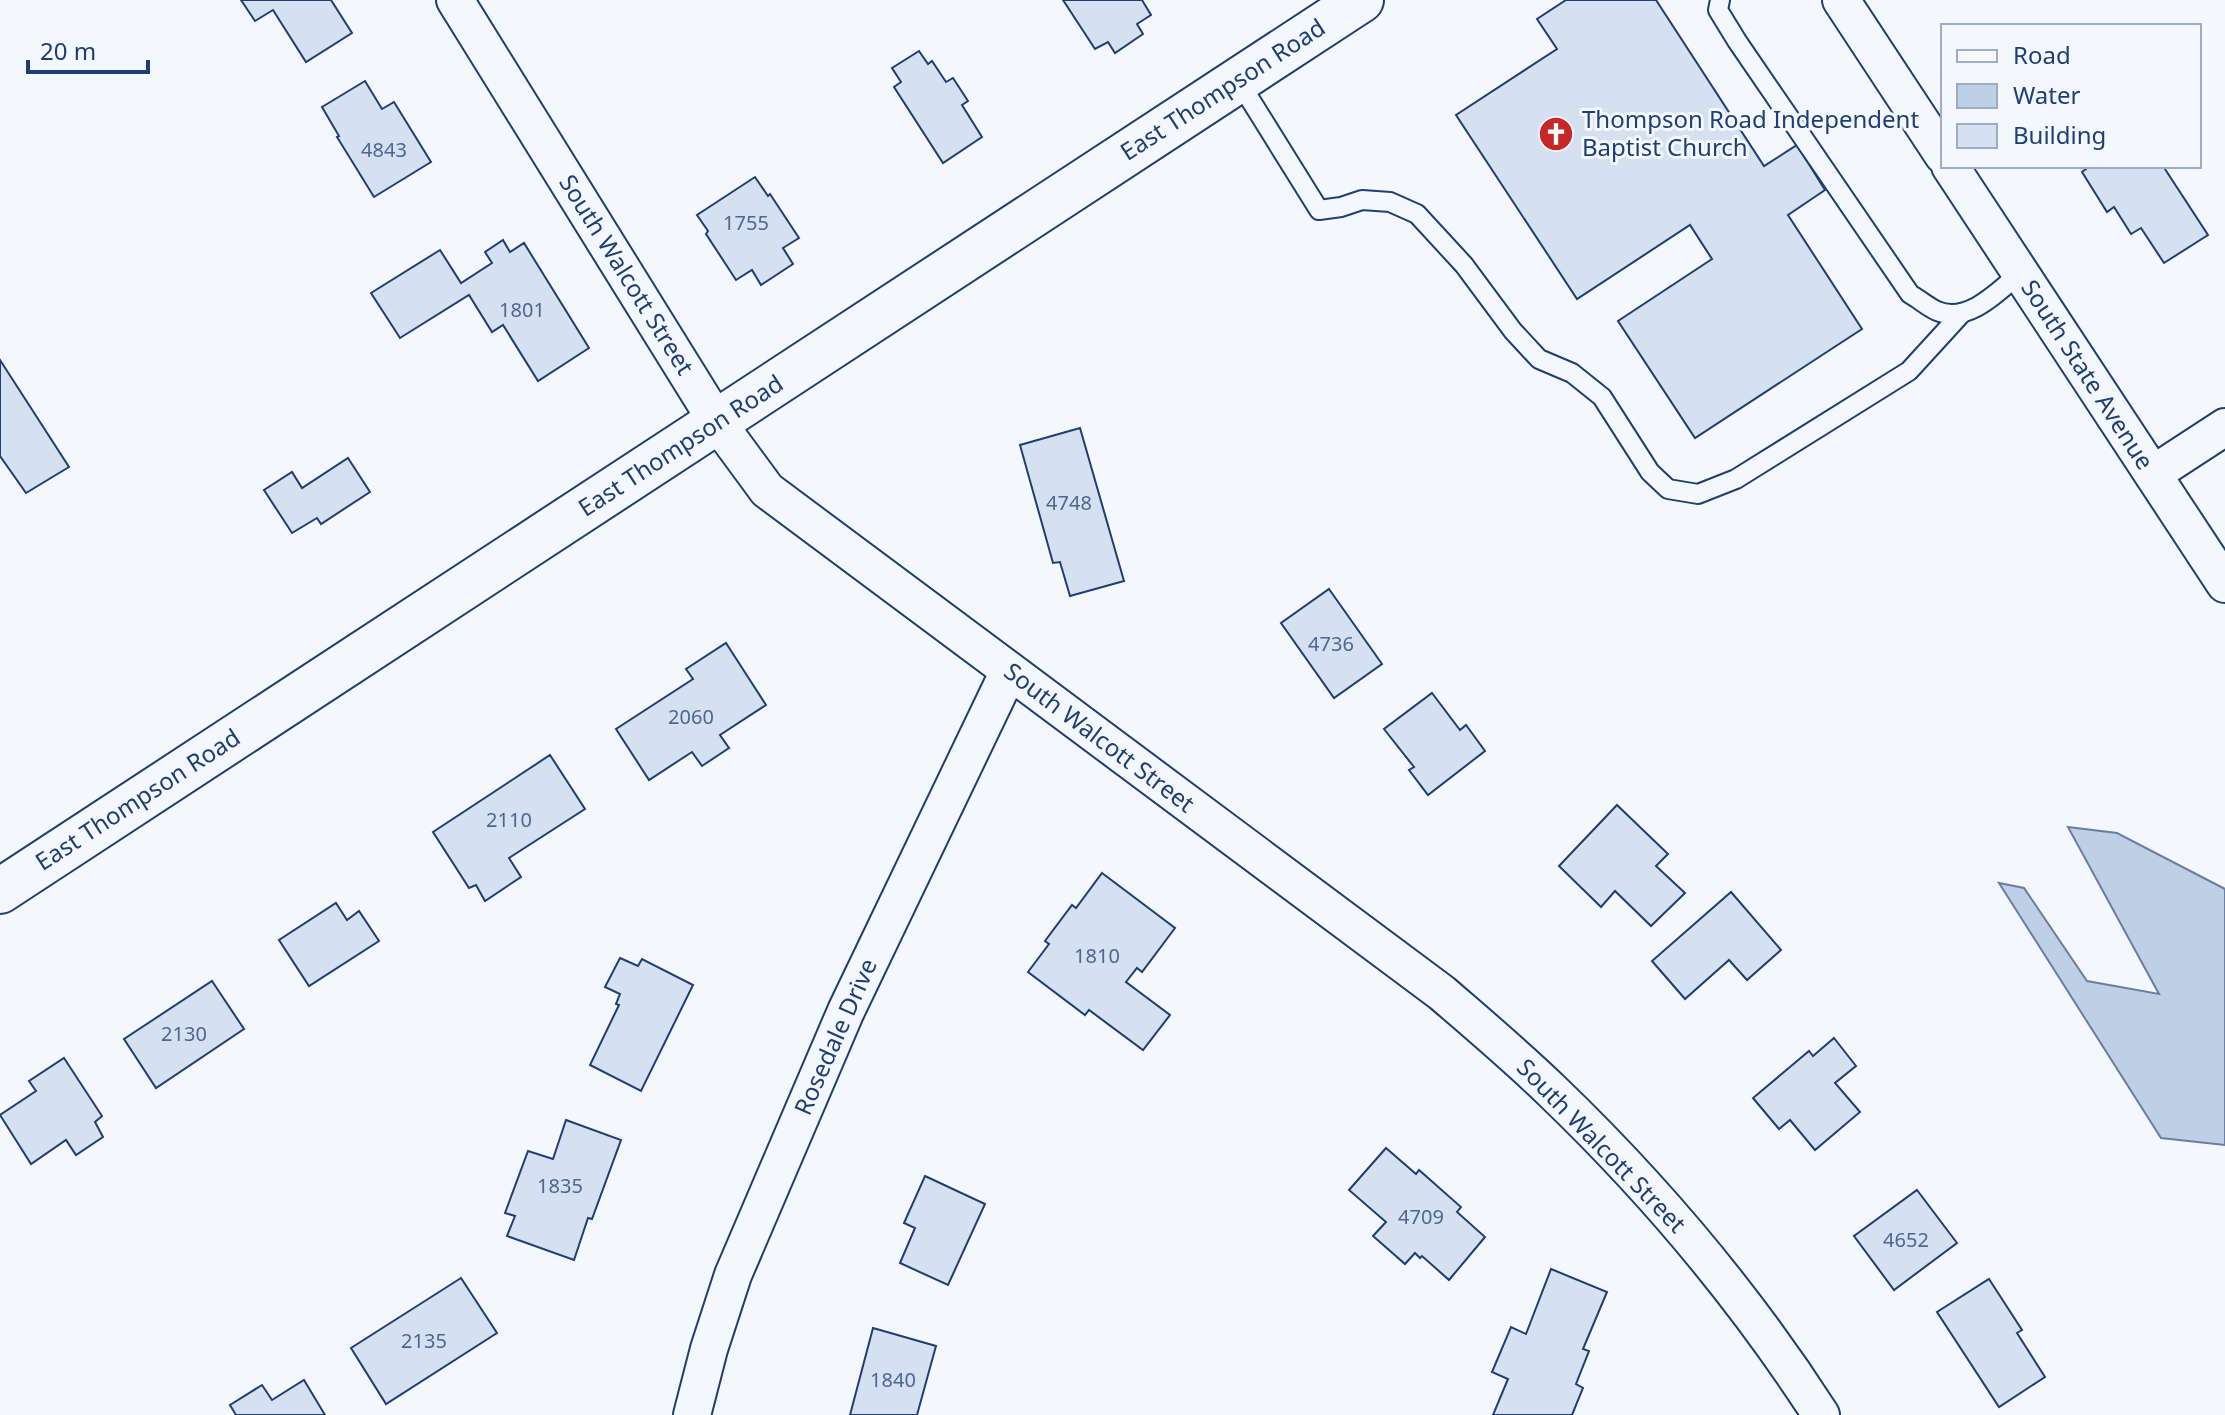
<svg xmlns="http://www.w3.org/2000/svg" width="2225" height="1415" viewBox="0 0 2225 1415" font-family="'Noto Sans',sans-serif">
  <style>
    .water { fill: #bed0e5; stroke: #687fa3; stroke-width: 2 }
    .building { fill: #d5e0f0; stroke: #1d3f73; stroke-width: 2 }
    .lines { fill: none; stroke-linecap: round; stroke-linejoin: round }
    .lane-casing { stroke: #1d3f73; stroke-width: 22 }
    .street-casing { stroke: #1d3f73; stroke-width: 40 }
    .secondary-casing { stroke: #1d3f73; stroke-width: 48 }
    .lane { stroke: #f4f7fb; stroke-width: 18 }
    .street { stroke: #f4f7fb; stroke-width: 36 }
    .secondary { stroke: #f4f7fb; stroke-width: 44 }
    .labels { text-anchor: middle; stroke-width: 6; stroke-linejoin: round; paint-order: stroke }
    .number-label { font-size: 20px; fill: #4b6792 }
    .street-label { font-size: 24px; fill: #1d3f73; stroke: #f4f7fb }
    .poi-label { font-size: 24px; fill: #1d3f73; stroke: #f4f7fb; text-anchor: start }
  </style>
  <rect width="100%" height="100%" fill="#f4f7fb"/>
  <path class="water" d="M2068,827L2117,833L2225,889V1145L2161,1138L1999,883L2024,888L2087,981L2159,994Z"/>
  <g class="building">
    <path d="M241,0H331L352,33L306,62L273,10L255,21Z"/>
    <path d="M1063,0H1142L1151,15L1137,24L1143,34L1115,53L1108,42L1095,49Z"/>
    <path d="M1566,0H1656L1764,166L1797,145L1825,190L1788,215L1862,329L1695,438L1618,321L1712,259L1690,225L1577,299L1456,115L1557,49L1537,19Z"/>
    <path d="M919,51L928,64L932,61L946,82L953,78L968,101L962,105L982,137L943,163L894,87L901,82L892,68Z"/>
    <path d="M365,81L382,109L394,102L431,162L374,197L337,137L339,136L322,107Z"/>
    <path d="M2090,166H2163L2208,235L2164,263L2141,228L2131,234L2114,207L2107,212L2082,172Z"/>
    <path d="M755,177L768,196L770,194L799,238L783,248L793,264L761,285L752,270L736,280L706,234L708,231L697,215Z"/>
    <path d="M503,240L510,252L524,243L589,348L538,381L503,325L492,332L469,295L400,338L371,293L440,250L461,283L492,263L485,252Z"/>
    <path d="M0,360L69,467L26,493L0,456Z"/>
    <path d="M1080,428L1124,581L1070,596L1060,562L1053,563L1020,445Z"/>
    <path d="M348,458L370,492L321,524L317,518L292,533L264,490L292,472L302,488Z"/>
    <path d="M1329,589L1382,664L1334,698L1281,623Z"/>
    <path d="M726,643L766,705L720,735L729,748L702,766L692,752L649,780L616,729L693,679L686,669Z"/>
    <path d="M1432,693L1460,730L1466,725L1485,751L1428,795L1409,770L1414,767L1384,729Z"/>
    <path d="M550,755L585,809L509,858L521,877L485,901L476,885L469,888L433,832Z"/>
    <path d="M1617,805L1668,854L1656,866L1685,893L1651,926L1615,891L1601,907L1559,866Z"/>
    <path d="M1102,873L1175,928L1142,972L1137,968L1126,982L1170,1015L1143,1050L1089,1010L1085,1015L1028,972L1049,944L1045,941L1072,905L1076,908Z"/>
    <path d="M1731,892L1781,950L1747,980L1729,960L1685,999L1652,961Z"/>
    <path d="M336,903L347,920L359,911L379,941L309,986L279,940Z"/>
    <path d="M620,958L638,966L642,959L693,985L641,1091L590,1065L619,1005L616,1004L620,994L605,987Z"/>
    <path d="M212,981L244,1029L156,1088L124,1039Z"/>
    <path d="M1834,1038L1856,1066L1835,1083L1860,1112L1815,1150L1790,1120L1779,1129L1753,1098L1809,1051L1813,1056Z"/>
    <path d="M64,1058L102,1116L95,1122L103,1137L76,1155L66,1140L31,1164L0,1115L36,1091L29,1081Z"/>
    <path d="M566,1120L621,1140L592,1219L588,1218L574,1260L507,1236L515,1216L505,1213L528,1151L553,1159Z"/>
    <path d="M1386,1148L1416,1174L1419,1170L1461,1207L1457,1212L1485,1237L1449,1280L1422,1256L1420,1258L1415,1253L1405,1264L1373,1236L1386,1222L1349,1190Z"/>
    <path d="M925,1176L985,1204L948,1285L900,1263L915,1228L904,1223Z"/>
    <path d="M1917,1190L1957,1243L1894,1290L1854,1236Z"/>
    <path d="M1551,1269L1607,1292L1583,1349L1589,1351L1576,1384L1583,1388L1572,1415H1493L1508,1379L1492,1372L1511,1327L1526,1334Z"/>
    <path d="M461,1278L497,1333L386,1404L351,1348Z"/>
    <path d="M1989,1279L2022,1330L2017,1333L2045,1377L1999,1407L1937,1312Z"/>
    <path d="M873,1328L936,1346L917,1415H850Z"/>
    <path d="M304,1380L325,1415H236L230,1405L262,1385L272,1400Z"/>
  </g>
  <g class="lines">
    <g class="lane-casing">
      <g id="lane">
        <path d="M1720,0L1718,10L1737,41L1910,294C1919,299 1928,307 1937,311C1968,324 1999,291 2020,273"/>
        <path d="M1238,80L1319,210L1341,207L1362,200L1390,202L1417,214L1464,265L1513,331L1539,359L1572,373L1602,397L1650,472L1668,489L1698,494L1736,479L1909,371L1962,313"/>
      </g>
    </g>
    <g class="street-casing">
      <g id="street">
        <path d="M455,0L717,422L767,490L1442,993C1479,1025 1517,1057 1552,1091C1653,1188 1745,1297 1821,1415"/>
        <path d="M1841,0L1943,155"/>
        <path d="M1950,166L2225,584"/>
        <path d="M2153,474L2225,427"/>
        <path d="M692,1415L709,1349L733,1275L846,1011L1009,671"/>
      </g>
    </g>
    <g class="secondary-casing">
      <path id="secondary" d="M0,891L1361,0"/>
    </g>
    <use href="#lane" class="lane"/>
    <use href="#street" class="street"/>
    <use href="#secondary" class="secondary"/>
  </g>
  <defs>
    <g id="church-disc" transform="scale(1.8)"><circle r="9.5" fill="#c62828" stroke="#f4f7fb"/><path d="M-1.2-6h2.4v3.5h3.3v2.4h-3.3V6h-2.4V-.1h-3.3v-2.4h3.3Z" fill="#fff"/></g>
  </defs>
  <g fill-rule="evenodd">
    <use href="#church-disc" x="1556" y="134"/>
  </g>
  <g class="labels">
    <g class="number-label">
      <text x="384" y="157">4843</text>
      <text x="746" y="230">1755</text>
      <text x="522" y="317">1801</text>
      <text x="1069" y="510">4748</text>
      <text x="1331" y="651">4736</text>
      <text x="691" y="724">2060</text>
      <text x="509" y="827">2110</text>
      <text x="1097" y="963">1810</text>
      <text x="184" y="1041">2130</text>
      <text x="560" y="1193">1835</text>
      <text x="1421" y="1224">4709</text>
      <text x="1906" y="1247">4652</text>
      <text x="424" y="1348">2135</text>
      <text x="893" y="1387">1840</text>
    </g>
    <g class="street-label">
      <text transform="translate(1223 90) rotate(-33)" y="8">East Thompson Road</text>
      <text transform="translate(626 275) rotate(58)" y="8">South Walcott Street</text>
      <text transform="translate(2087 375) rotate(57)" y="8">South State Avenue</text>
      <text transform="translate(681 446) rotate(-33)" y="8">East Thompson Road</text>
      <text transform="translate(1099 738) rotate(37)" y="8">South Walcott Street</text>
      <text transform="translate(138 800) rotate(-33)" y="8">East Thompson Road</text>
      <text transform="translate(836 1037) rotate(-66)" y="8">Rosedale Drive</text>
      <text transform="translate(1601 1146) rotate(46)" y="8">South Walcott Street</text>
    </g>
    <g class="poi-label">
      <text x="1582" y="128">Thompson Road Independent<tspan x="1582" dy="28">Baptist Church</tspan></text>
    </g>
  </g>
  <rect x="1941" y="24" width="260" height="144" fill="#f4f7fb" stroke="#9eadc5" stroke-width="2"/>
  <rect x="1957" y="50" width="40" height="12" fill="#f4f7fb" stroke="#9eadc5" stroke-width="2"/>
  <text x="2013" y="64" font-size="24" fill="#1d3f73">Road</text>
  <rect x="1957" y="84" width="40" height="24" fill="#bed0e5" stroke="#9eadc5" stroke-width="2"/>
  <text x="2013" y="104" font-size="24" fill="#1d3f73">Water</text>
  <rect x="1957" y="124" width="40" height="24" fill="#d5e0f0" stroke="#9eadc5" stroke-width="2"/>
  <text x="2013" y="144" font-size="24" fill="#1d3f73">Building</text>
  <path d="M28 60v12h120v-12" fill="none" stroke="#1d3f73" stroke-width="4"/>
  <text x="40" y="60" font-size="24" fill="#1d3f73" stroke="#f4f7fb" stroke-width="6" paint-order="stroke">20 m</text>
</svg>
